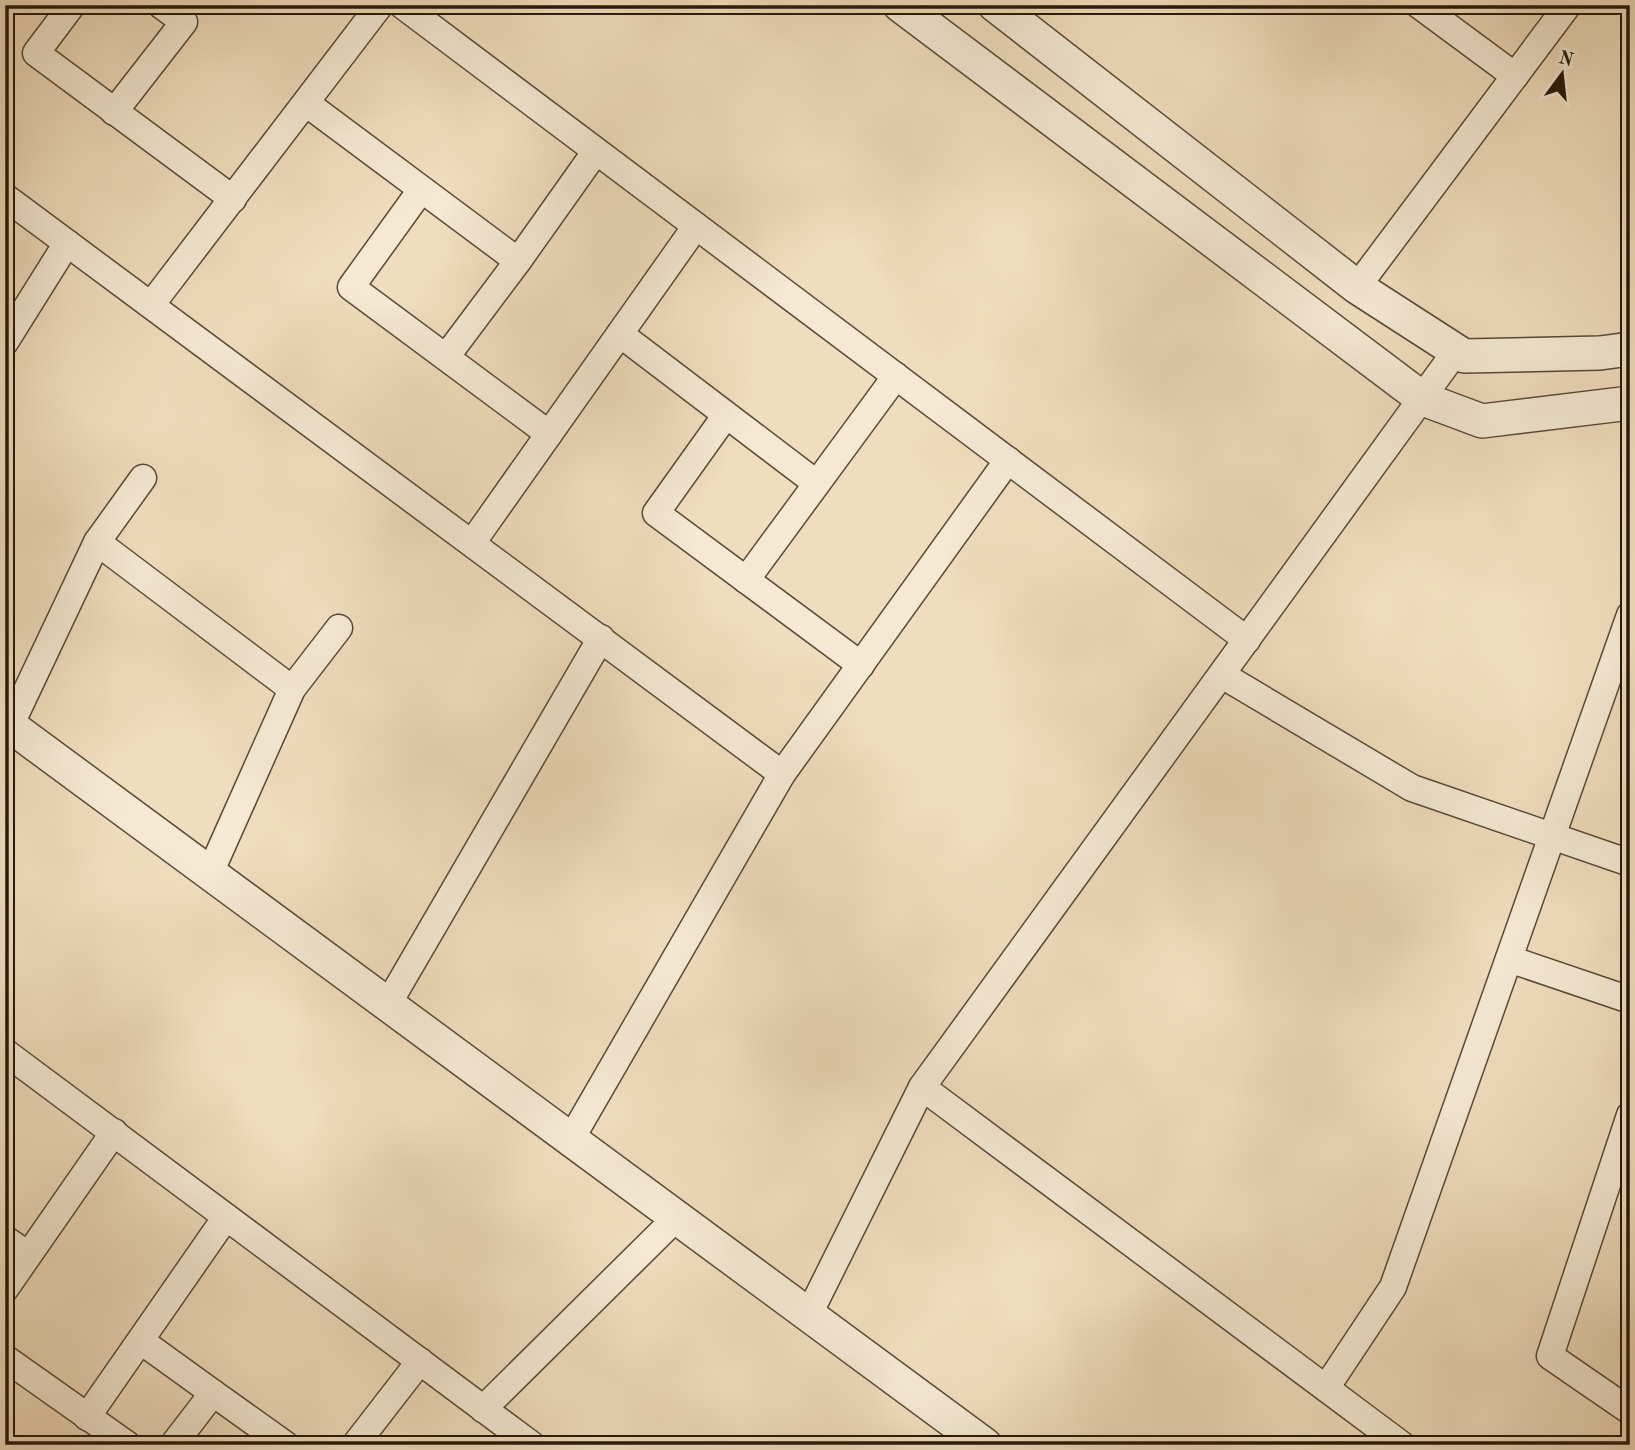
<svg xmlns="http://www.w3.org/2000/svg" width="1635" height="1450" viewBox="0 0 1635 1450" font-family="'Old Standard TT',serif">
  <style>
    .lines { fill: none; stroke-linecap: round; stroke-linejoin: round }
    .minor-casing { stroke: #584a38; stroke-width: 29 }
    .tertiary-casing { stroke: #584a38; stroke-width: 36 }
    .minor { stroke: #f5e9d4; stroke-width: 26 }
    .tertiary { stroke: #f5e9d4; stroke-width: 33 }
  </style>
  <rect width="100%" height="100%" fill="#f0ddbd"/>
  <filter id="stains"><feTurbulence type="fractalNoise" baseFrequency=".00286" numOctaves="4"/><feColorMatrix values="0 0 0 0 .2 0 0 0 0 .09 0 0 0 0 .02 0 0 0 .5 -.17"/></filter>
  <radialGradient id="worn" r=".72"><stop offset=".6" stop-color="#630" stop-opacity="0"/><stop offset="1" stop-color="#630" stop-opacity=".3"/></radialGradient>
  <g class="lines">
    <g class="minor-casing">
      <g id="minor">
        <path d="M72,5L36,53L233,199"/>
        <path d="M402,5L1247,640"/>
        <path d="M1419,5L1515,76"/>
        <path d="M306,103L518,261L446,357"/>
        <path d="M114,112L184,22L161,5"/>
        <path d="M421,190L351,287L549,434"/>
        <path d="M5,197L782,774"/>
        <path d="M518,261L596,151"/>
        <path d="M1357,287L1568,5"/>
        <path d="M151,305L380,5"/>
        <path d="M620,334L816,483"/>
        <path d="M5,342L67,243"/>
        <path d="M726,415L656,513L861,665"/>
        <path d="M97,542L143,478"/>
        <path d="M472,543L696,226"/>
        <path d="M746,580L896,376"/>
        <path d="M1222,675L1412,788L1630,863"/>
        <path d="M10,726L97,542L292,689"/>
        <path d="M210,873L292,689L339,628"/>
        <path d="M1509,959L1630,1000"/>
        <path d="M388,1004L601,638"/>
        <path d="M5,1052L532,1445"/>
        <path d="M922,1087L1402,1445"/>
        <path d="M1630,1115L1550,1356L1630,1411"/>
        <path d="M571,1139L782,774L1008,460"/>
        <path d="M5,1239L28,1255"/>
        <path d="M5,1289L114,1132"/>
        <path d="M809,1314L922,1087L1456,351"/>
        <path d="M141,1341L213,1393L173,1445"/>
        <path d="M5,1358L128,1445"/>
        <path d="M1326,1388L1393,1287L1630,615"/>
        <path d="M213,1393L286,1445"/>
        <path d="M483,1409L677,1217"/>
        <path d="M87,1417L226,1217"/>
        <path d="M355,1445L420,1361"/>
      </g>
    </g>
    <g class="tertiary-casing">
      <g id="tertiary">
        <path d="M900,5L1423,399L1482,421L1630,403"/>
        <path d="M995,5L1357,287L1464,356L1600,353L1630,349"/>
        <path d="M5,722L985,1445"/>
      </g>
    </g>
    <use href="#minor" class="minor"/>
    <use href="#tertiary" class="tertiary"/>
  </g>
  <rect width="1635" height="1450" fill="none" stroke="#f0ddbd" stroke-width="28"/>
  <rect x="7" y="7" width="1621" height="1436" fill="none" stroke="#26190b" stroke-width="3.5"/>
  <rect x="14" y="14" width="1607" height="1422" fill="none" stroke="#26190b" stroke-width="2"/>
  <g transform="translate(1562 74) rotate(15)" stroke="#f5e9d4" stroke-width="5" paint-order="stroke">
  <path d="M0-5L12 26L0 18L-12 26Z" fill="#26190b"/>
  <text y="-10" font-size="19" font-weight="bold" text-anchor="middle" fill="#26190b">N</text>
  </g>
  <rect width="100%" height="100%" filter="url(#stains)"/>
  <rect width="100%" height="100%" fill="url(#worn)"/>
</svg>
